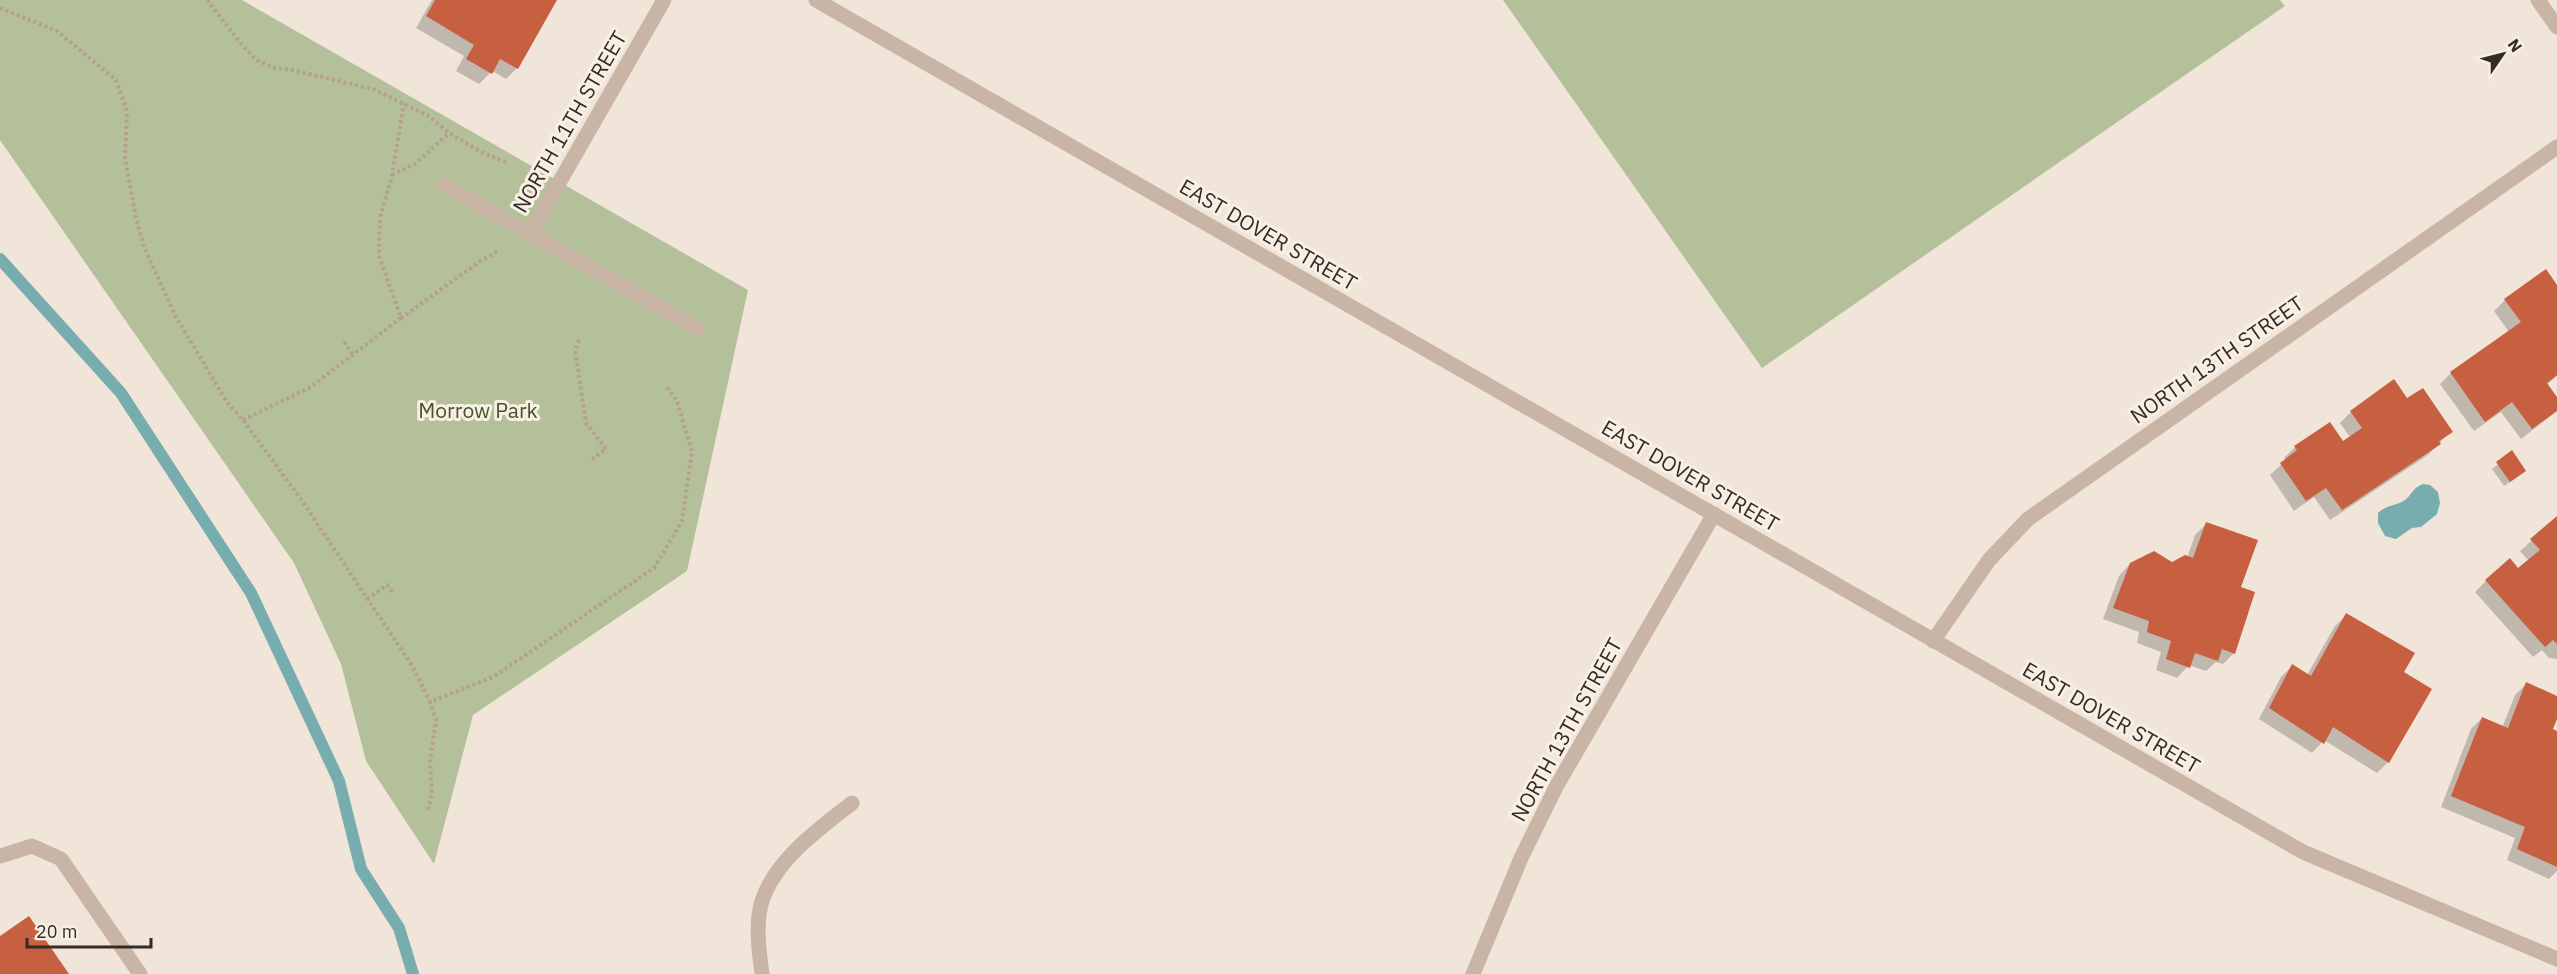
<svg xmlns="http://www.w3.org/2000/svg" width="2557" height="974" viewBox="0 0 2557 974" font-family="'IBM Plex Sans',sans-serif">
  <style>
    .green { fill: #b4c099 }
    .water { fill: #78adaf }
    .shadow { fill: #0003 }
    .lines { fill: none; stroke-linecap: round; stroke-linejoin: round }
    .stream { stroke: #78adaf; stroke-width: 12 }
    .building { fill: #c75f41 }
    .path { stroke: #b59f8f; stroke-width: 4; stroke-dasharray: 3 3; stroke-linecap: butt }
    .lane { stroke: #c9b5a5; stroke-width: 15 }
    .street { stroke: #c9b5a5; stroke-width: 15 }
    .labels { text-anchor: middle; stroke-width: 6; stroke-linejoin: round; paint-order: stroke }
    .street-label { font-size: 21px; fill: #352b26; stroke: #f9f0e5 }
    .park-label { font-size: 21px; fill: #45532a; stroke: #f9f0e5 }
  </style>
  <rect width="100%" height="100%" fill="#f1e5d9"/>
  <g class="green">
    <path d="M0,0H242L748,290L687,571L473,715L434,864L366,761L341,664L294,563L0,140Z"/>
    <path d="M1503,0H2280L2285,6L1762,368Z"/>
  </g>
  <path class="water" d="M2423,484L2430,485L2438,492L2440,503L2437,514L2421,527L2412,528L2396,539L2385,536L2378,523V513C2386,505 2396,506 2405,500C2412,495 2412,488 2423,484Z"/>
  <g class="shadow">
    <path d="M432,0H555L516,69L506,79L492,71L479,84L456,71L464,56L416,28Z"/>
    <path d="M2557,287V376L2546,385L2557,399V411L2521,439L2501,412L2474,431L2440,384L2451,373L2509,332L2494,311L2505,300Z"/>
    <path d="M2407,400L2451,431L2428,455L2330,520L2314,497L2294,511L2270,475L2286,460L2284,458L2295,447L2342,443L2350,437L2340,423L2351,412Z"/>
    <path d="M2512,453L2519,476L2504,486L2492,469Z"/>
    <path d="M2557,518V659L2549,658L2542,650L2533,657L2475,592L2486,581L2517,570L2529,561L2520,551Z"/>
    <path d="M2206,524L2239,588L2234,653L2223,664L2216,662L2206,671L2189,665L2177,678L2156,670L2161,652L2137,643L2139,632L2103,619L2119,576L2130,564L2172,563L2187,558L2195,535Z"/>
    <path d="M2346,615L2402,673L2430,689L2388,762L2377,773L2324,740L2312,753L2259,719L2281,677L2292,666L2307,675L2335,626Z"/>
    <path d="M2526,684L2557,698V715L2551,730L2557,733V871L2549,879L2507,860L2515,838L2441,807L2471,729L2482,718L2502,728L2515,695Z"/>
  </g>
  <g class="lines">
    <path class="stream" d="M0,259L121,393L251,593L339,781L361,869L399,928L413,974"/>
  </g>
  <g class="building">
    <path d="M435,0H557L518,69L500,59L492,74L466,59L474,45L426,16Z"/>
    <path d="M2546,269L2557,285V375L2547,383L2557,397V411L2532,429L2512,402L2485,422L2450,372L2521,322L2504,299Z"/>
    <path d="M2394,379L2407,398L2423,388L2453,432L2439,441L2441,444L2342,510L2326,488L2306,501L2280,463L2297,450L2294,446L2330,422L2343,441L2362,428L2350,411Z"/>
    <path d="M2512,450L2526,471L2510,482L2496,462Z"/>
    <path d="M2557,516V644L2553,640L2545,647L2485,580L2510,558L2518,568L2540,550L2530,539Z"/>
    <path d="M2206,522L2258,540L2241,587L2255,592L2235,654L2222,649L2218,661L2195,653L2190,668L2166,659L2171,641L2147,632L2149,621L2113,608L2130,563L2154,551L2172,562L2185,555L2193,558Z"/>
    <path d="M2346,613L2415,653L2404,672L2432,689L2389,763L2333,727L2324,744L2269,708L2292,664L2311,676Z"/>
    <path d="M2526,682L2557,696V719L2553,729L2557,731V867L2517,849L2525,827L2451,796L2482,717L2508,728Z"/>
    <path d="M29,916L69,974H0V936Z"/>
  </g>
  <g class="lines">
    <g class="path">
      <path d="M207,0L242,45L257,60L274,68L292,70L373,89L427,115L449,133L481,152L508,163"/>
      <path d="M0,8L57,31L116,80L127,111L125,158L136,219L144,247L176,317L227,402L243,420L298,495L413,667L430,702L493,677L654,568L682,521L692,452L677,401L666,386"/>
      <path d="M392,175L415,164L449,133"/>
      <path d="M401,318L479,262L500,250"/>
      <path d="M579,340L575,350L586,423L606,449L592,459"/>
      <path d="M344,342L353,355"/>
      <path d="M243,420L309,388L401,318L379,256L380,218L392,175L404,103"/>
      <path d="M367,599L387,585L392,592"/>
      <path d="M428,810L432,794L430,761L436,720L430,702"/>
    </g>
    <g class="lane">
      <path d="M444,185L697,328"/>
      <path d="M530,234L560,181"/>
      <path d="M0,856L32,846L61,859L140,974"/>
    </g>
    <g class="street">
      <path d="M816,0L2303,852L2557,959"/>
      <path d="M2538,0L2557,27"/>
      <path d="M560,181L664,0"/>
      <path d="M1933,641L1989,560L2028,519L2557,147"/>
      <path d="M762,974C759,951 755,923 762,901C776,859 819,829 852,803"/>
      <path d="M1473,974L1521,858L1556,787L1714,514"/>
    </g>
  </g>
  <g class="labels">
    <g class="street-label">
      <text transform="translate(570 122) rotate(-60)" y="7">NORTH 11TH STREET</text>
      <text transform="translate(1268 235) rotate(30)" y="7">EAST DOVER STREET</text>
      <text transform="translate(2217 360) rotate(-35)" y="7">NORTH 13TH STREET</text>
      <text transform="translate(1690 476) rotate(30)" y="7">EAST DOVER STREET</text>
      <text transform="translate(2111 718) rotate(30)" y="7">EAST DOVER STREET</text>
      <text transform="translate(1567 730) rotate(-61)" y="7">NORTH 13TH STREET</text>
    </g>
    <g class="park-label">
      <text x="478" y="418">Morrow Park</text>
    </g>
  </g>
  <g transform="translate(2503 54) rotate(55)" stroke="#f9f0e5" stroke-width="4.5" paint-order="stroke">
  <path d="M0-4.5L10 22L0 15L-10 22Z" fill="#352b26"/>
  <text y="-9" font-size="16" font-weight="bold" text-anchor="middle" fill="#352b26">N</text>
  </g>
  <path d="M27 938v9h124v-9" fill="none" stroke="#352b26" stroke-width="3"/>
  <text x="36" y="938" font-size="18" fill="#352b26" stroke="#f9f0e5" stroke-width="4.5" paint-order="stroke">20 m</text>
</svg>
